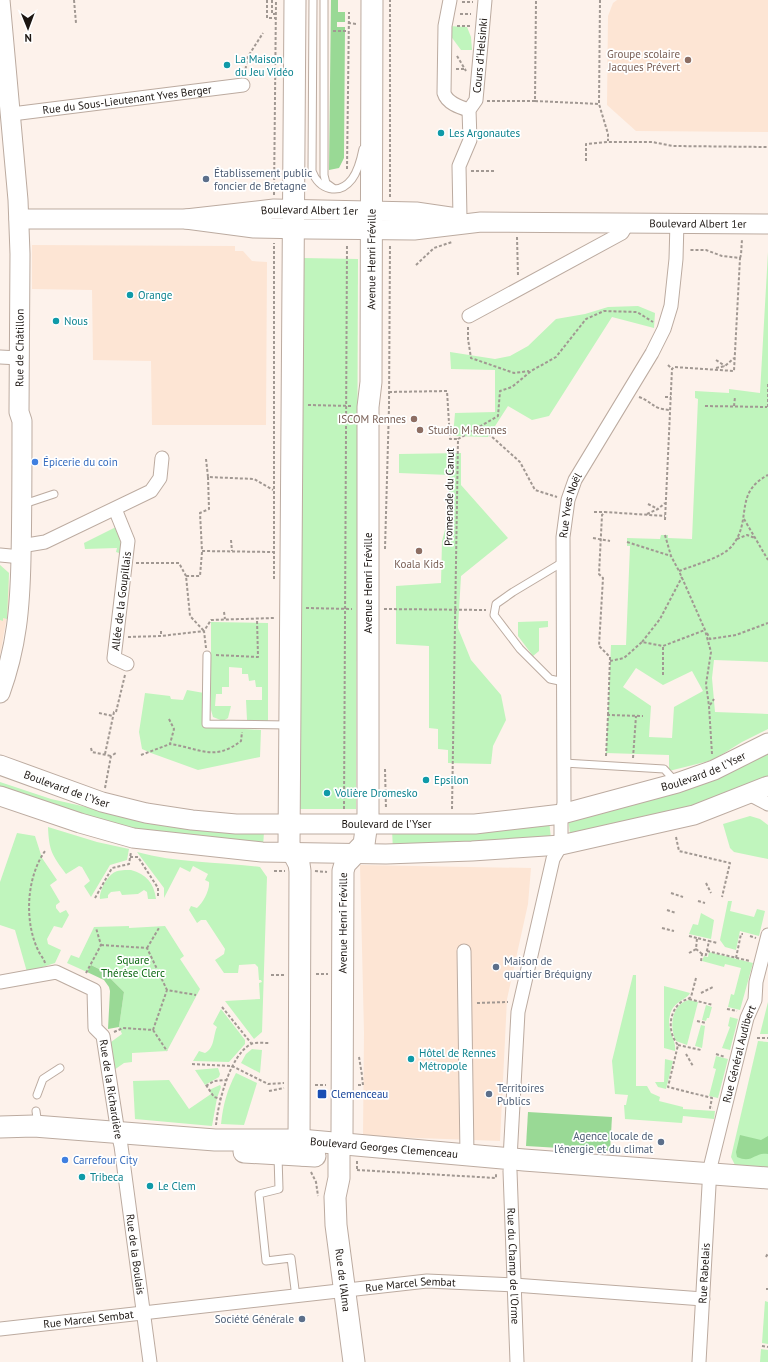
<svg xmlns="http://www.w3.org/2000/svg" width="768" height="1362" viewBox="0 0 768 1362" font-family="'PT Sans',sans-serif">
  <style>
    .built { fill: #fde5d4 }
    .green { fill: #c0f5bd; fill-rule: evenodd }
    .forest { fill: #99d995 }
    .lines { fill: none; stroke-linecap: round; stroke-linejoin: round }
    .lane-casing { stroke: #bcaba0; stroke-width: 9 }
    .street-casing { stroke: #bcaba0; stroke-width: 15 }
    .secondary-casing { stroke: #bcaba0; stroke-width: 21 }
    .primary-casing { stroke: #bcaba0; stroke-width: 23 }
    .path { stroke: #a19892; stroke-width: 2; stroke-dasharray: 3 2; stroke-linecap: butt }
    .lane { stroke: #fff; stroke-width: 7 }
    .street { stroke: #fff; stroke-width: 13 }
    .secondary { stroke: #fff; stroke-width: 19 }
    .primary { stroke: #fff; stroke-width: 21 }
    .education-dot { fill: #8d6e63; stroke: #fff; stroke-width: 1.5 }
    .culture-dot { fill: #0f9aa8; stroke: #fff; stroke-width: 1.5 }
    .service-dot { fill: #5c6f8a; stroke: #fff; stroke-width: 1.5 }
    .shop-dot { fill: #3f7fe0; stroke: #fff; stroke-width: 1.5 }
    .transit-dot { fill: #1a4fb4; stroke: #fff; stroke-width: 1.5 }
    .labels { text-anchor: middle; stroke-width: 3.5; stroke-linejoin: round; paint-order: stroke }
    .education-label { font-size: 11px; fill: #785e54; stroke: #fff; text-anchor: end }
    .street-label { font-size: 11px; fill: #1c1612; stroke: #fff }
    .culture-label { font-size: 11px; fill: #0d838f; stroke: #fff; text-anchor: start }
    .service-label { font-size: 11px; fill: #4e5e75; stroke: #fff; text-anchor: start }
    .shop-label { font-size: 11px; fill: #366cbe; stroke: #fff; text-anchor: start }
    .park-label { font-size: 11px; fill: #0c6811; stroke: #fff }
    .transit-label { font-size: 11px; fill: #164399; stroke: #fff; text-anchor: start }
  </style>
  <rect width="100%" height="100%" fill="#fdf2eb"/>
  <g class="built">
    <path d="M617,0H768V132L636,131L607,105L608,16L613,3Z"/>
    <path d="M32,245L235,246V251H243L252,261L267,262L266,425H152L151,361L93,360L92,290L32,289Z"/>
    <path d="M0,565L9,573V604L0,656Z"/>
    <path d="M360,865L531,868L528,904L507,999L500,1141L363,1136L364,1032Z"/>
  </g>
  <g class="green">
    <path d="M448,26L467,27L471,37L472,50H461L447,31Z"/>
    <path d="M768,252V662L714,660L712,678L715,712L768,714V729L742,742L713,760L669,771V755L606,753L611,645H626L630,546H627V538L660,539L661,535H668V538L692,539L698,399L695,398V391L729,393V389L760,393ZM636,668L663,685L692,671L703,691L674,707L672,738L649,737L651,706L623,687Z"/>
    <path d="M303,258L358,259L356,809H300Z"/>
    <path d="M638,306L655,313L654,328L612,317L549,416L532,420L508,406L488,437L453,436L455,413L495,412V370L451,369L450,352L495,359L510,356L528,346L556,319L585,314L608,307Z"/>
    <path d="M461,453V485L508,538L461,576L458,628L471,660L501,695L506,720L493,746L491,764L448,763V750L438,749V729L429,728V646L396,644V586L441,583L442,541L449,515V475L399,473V454Z"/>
    <path d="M116,527L122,547L119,553L116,552L117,548L85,549L84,543Z"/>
    <path d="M0,565L9,573L7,619L3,618V621L0,620Z"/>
    <path d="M548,621V627L539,628V651L533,656L518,636V622Z"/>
    <path d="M211,622L268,623V721L253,722L247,720L246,700H262V687H256L255,680L249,681L248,674H242V668L229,667V687H222V694H216L215,706H231L228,718L223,721L213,717L211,710Z"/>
    <path d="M187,690L204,693V723L215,727L261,730L260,757L198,770L151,753L142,749L139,732L145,693L170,696L171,699L183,700Z"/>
    <path d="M768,748V778L692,807L570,834L568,817Z"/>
    <path d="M0,782L51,799L139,819L264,832L263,847L149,834L0,791Z"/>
    <path d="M750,816L760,819L768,825V859L734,852L730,848L723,824Z"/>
    <path d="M549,820L551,839L393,851L392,829Z"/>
    <path d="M48,827L97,842L129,849L127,860L110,865L91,897L84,886L90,881L82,867L79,866L66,874C52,855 49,851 48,827Z"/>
    <path d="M17,833L35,836L42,858L57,880L50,885L60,902L56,905V908L60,913L66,910L69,915L62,928L54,926L47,939L48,944L61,950L55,963L27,972L15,930L0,925V882Z"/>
    <path d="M137,852C177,863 219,862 260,867L267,877L262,1032L254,1039L225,1001L260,999L259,983L262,982L261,980H259L258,967L255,964L239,965L238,973H224L215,960L224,954L225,949L206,920H201L197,923L189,910L191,906L197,908C203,903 210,890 209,882L205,880L208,874L193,866L190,872L180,867L164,898V888Z"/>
    <path d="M131,870C146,874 154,883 156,899H148L147,892L144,890L138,894L122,895L120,891L111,892L108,895V898L100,899C99,891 107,876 115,872C119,870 126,870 131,870Z"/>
    <path d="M728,901H732L730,911L754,917L757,909L765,911L759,936L740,931L736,950L725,947L720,940Z"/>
    <path d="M701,913L714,920L711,939L689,934L693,924L698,925Z"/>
    <path d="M129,926V928L165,926L184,956L180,959L200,989L167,1051L132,1053V1062L124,1063L114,1070L111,1042L122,1034L119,1027L124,992L103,971L91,965L87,972L67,963L71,955L79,958L94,927Z"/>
    <path d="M709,952L753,963L740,1010L728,1007L731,994L734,995L741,968L725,964L724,967L702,961L704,956L708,957Z"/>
    <path d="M633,975H636V1086H647L651,1093L660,1097L659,1101L683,1107V1109L715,1111L714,1119L683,1116L682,1123L625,1119L624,1105H626L628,1095L615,1094L612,1061Z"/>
    <path d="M664,986L690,993C688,999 673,1001 670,1015C666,1031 677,1040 675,1051L664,1048Z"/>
    <path d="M689,1000L698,1002L687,1045L676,1041C669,1028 671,1004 689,1000Z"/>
    <path d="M768,1002V1034H760Z"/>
    <path d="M706,1005L712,1007L709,1018H707L706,1021L702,1020Z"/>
    <path d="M221,1009L245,1040V1044L229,1062L193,1061L199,1051L205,1053C215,1048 213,1035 217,1027L213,1024Z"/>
    <path d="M730,1017L738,1019L730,1050L722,1048L730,1027L728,1026Z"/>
    <path d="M701,1025L705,1026L702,1048L695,1046Z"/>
    <path d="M758,1041L768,1042V1168L735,1165L731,1157Z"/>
    <path d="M252,1049L262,1050L260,1073L241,1063L246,1054Z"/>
    <path d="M716,1056L728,1059L718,1098L709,1096L716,1069L713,1068Z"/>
    <path d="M665,1059L673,1061L666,1089L658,1087L655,1082H664Z"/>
    <path d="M218,1068L220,1074L219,1077L205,1085L195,1070Z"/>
    <path d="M236,1073L257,1083L244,1125L221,1124C223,1105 227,1090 236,1073Z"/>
    <path d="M169,1080L189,1109L211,1094L209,1090L220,1085L221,1087L217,1098L212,1126L135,1119L133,1081Z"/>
    <path d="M765,1301L768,1302V1344L762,1343Z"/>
    <path d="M761,1349L768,1350V1362H760Z"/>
  </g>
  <g class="forest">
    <path d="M331,0H338V12H345V22H337V27H345L344,158L339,168L329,170Z"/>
    <path d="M91,965L103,971L124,992L119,1027L108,1029L110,991L109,987L104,980L87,972Z"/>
    <path d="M528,1112L612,1117L610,1151L526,1146Z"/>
    <path d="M740,1135L761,1140L768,1136V1154C754,1152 753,1164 737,1157L736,1152Z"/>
  </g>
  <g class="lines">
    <g class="lane-casing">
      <g id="lane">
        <path d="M313,0L312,171C319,190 339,196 352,179C358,171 361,159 363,149"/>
        <path d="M324,0V175L326,183L333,188"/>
        <path d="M24,504L54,494"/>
        <path d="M563,562L513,592L496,604L494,615L520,649L550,679L564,682"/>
        <path d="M207,655L206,724L288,725"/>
        <path d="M564,763L664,769L675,781"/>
        <path d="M37,1095L43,1079L60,1068"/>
        <path d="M36,1111L38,1125"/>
        <path d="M278,1156L279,1189L259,1194L266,1261L291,1258L296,1297"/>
      </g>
    </g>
    <g class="street-casing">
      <g id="street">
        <path d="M450,0L445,26L444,93C447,103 459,107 469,110"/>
        <path id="s1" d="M12,114L243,85"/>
        <path id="s2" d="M460,218L459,166L470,140L469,110L476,100L485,0"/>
        <path d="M469,316L622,233L628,223"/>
        <path d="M0,357L19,358"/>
        <path d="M115,509L128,541L114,658L127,664"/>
        <path d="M21,546L45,542L151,491L160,478L162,458"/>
        <path d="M0,555L21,557"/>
        <path d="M749,794L768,804"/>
        <path d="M464,951L467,1155"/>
        <path id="s3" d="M0,982L56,972L94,990L95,1028L103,1036L118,1133L121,1146L150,1362"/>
        <path id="s4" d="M510,1159L518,1012L553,859L561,845V821L564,803L563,537L568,500L575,480L652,353L664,329L671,306L676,259L677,222"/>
        <path id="s5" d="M510,1171L517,1362"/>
        <path id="s6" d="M0,1329L427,1281L514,1285L703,1299"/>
        <path id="s7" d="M699,1362L710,1168L747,1018L755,1000L756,982L768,935"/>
      </g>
    </g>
    <g class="secondary-casing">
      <g id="secondary">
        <path id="s8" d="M19,219H186L274,209L416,212L457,218"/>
        <path id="s9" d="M186,219L254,228L308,229L414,230L481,222L768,224"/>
        <path id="s10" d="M0,693C17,646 20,607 21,558C22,512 22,467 22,421L19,412L20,254L18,200L0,0"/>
        <path id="s11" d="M0,765L102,802L146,813L192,820L236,824H475L562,814L677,783L714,770L768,743"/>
        <path d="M0,796L80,823L133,838L262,852L386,854L472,851L561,845L694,815L768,786"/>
      </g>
    </g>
    <g class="primary-casing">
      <g id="primary">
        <path d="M295,0L289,845L299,864L300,871L299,1149L303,1155"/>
        <path id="s12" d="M0,1127L34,1126L215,1140H300L524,1160L768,1178"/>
        <path d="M244,1152L315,1156"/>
        <path id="s13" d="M354,1362L336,1225L335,1197L339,1178V1150L342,1134L343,871L345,864L364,844L368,815V407L371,382L372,0"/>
      </g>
    </g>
    <g class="path">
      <path d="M74,0L76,23"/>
      <path d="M267,0V18H276"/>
      <path d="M272,0V14H275"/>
      <path d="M600,0L599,104L608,134V141"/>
      <path d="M462,2H473"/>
      <path d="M460,14H471"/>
      <path d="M348,23L357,24"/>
      <path d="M457,26H470"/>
      <path d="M333,31H348"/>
      <path d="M457,56L466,71"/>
      <path d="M456,69H465"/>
      <path d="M245,74L247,58L263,33"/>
      <path d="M487,101H535L536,0"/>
      <path d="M535,101L599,104"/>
      <path d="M586,161V144L608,142H652L673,146L768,147"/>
      <path d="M347,169L349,12"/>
      <path d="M471,171H494"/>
      <path d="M274,195L276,0"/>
      <path d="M390,197V0"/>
      <path d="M517,237L518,276"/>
      <path d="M740,258L741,255L742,239"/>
      <path d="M416,265L434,248L452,242"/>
      <path d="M468,327V339L471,358L514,373L529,371"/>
      <path d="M716,360L725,366"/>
      <path d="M668,365L672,369"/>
      <path d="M716,368L725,366L734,358"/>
      <path d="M768,384V409"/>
      <path d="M389,392L447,391L450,439H458"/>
      <path d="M639,397C653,402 652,409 670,410"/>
      <path d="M665,397H671"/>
      <path d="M308,405L352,406"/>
      <path d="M705,406L767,407"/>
      <path d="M734,406L735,397"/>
      <path d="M481,427L520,462L535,490L557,497"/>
      <path d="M206,459L208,477L254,479L273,490"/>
      <path d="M208,477L209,509L200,513L202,551L273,552"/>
      <path d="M648,504L658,509"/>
      <path d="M594,512H605"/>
      <path d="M647,514L658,509L665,503"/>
      <path d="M744,519L768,560"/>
      <path d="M665,520L672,369L674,367L734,371L740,258L722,256L706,250H689"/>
      <path d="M665,535L671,556L679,571"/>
      <path d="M593,538L610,541"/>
      <path d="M737,539L747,535L755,538"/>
      <path d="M231,540L232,551"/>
      <path d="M627,542L671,556"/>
      <path d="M385,549L389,407L390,245"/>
      <path d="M202,552L200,576H186L190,616L204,631"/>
      <path d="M136,563H179L186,576"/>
      <path d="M274,579V243"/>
      <path d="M306,608L352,609"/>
      <path d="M384,609L486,610"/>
      <path d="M224,612L225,619"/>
      <path d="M161,631V636"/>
      <path d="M707,633L710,639L736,635L768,623"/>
      <path d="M128,637L161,636L204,631"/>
      <path d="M642,642L660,619L682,577"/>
      <path d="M206,648L204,631L211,620L274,618"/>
      <path d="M216,655L258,657L257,619"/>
      <path d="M610,661L624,658L642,642L663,646L705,630"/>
      <path d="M663,675V646"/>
      <path d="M710,705L714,699"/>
      <path d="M116,712L125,675"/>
      <path d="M99,713L113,716"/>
      <path d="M608,715L610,657L599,646L603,578L599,574L602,515L605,512L665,516"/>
      <path d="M169,719L174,729L170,744C199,748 214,762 241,741L242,732"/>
      <path d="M91,748L92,752L111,756"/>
      <path d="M105,754L114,712H116"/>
      <path d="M712,754L709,706L706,684L711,652L705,630L679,571C694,565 722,558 732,546C753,520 733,493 768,475"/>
      <path d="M141,755L170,744"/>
      <path d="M606,756L608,715L643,716"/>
      <path d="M633,758L636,716"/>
      <path d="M385,769L386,809"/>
      <path d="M105,788L111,756L116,753"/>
      <path d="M344,809L347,244"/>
      <path d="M452,809L458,439L498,416L500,391L512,387L531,371L556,357L586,319L604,311L637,312L653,322"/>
      <path d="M676,837L679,851L730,863L722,897"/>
      <path d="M130,857H138L158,888V896"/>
      <path d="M274,871H285"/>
      <path d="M315,871L327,872"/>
      <path d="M706,883L711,893"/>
      <path d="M671,893L683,897"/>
      <path d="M95,898L112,868L129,864L131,852"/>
      <path d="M698,901L705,903"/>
      <path d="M667,910L676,913"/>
      <path d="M662,928L674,931"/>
      <path d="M689,936L697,938"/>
      <path d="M750,936L756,938"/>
      <path d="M101,945L147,948L167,990"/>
      <path d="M147,948L159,928"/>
      <path d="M707,951L750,961"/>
      <path d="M689,953L696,949"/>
      <path d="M702,954L696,949L697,938L709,941"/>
      <path d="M736,958L741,934H743"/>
      <path d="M701,961L702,954L706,955L709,941L717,943"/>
      <path d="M45,963C44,959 41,956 39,952C24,923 26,878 45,851"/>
      <path d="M86,973L101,945L96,928"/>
      <path d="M316,974H328"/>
      <path d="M271,975H284"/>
      <path d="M696,978L691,997C687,1000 683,1000 680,1003C668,1014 668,1033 678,1045L668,1087L712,1098L710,1108H713"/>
      <path d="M701,993L713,987"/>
      <path d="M689,999L713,1005"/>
      <path d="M477,1003L508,1002"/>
      <path d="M222,1007L251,1043"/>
      <path d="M727,1009L737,1011"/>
      <path d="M697,1021L706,1023"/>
      <path d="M153,1030L167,990L196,995"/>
      <path d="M114,1032L123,1028L153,1030L167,1051"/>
      <path d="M757,1038H768"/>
      <path d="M678,1045L701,1050"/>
      <path d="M686,1054L693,1066"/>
      <path d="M716,1054L725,1057"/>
      <path d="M359,1057L362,1075"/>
      <path d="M192,1064L232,1066L268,1084L284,1083"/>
      <path d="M206,1085L214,1097L221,1099"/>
      <path d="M315,1085H326"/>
      <path d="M358,1085H363L362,1077"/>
      <path d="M206,1086L214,1081L227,1080"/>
      <path d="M269,1091L284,1088"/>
      <path d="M216,1125C218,1103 230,1055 251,1044C255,1042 264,1043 269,1043"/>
      <path d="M357,1169V1160"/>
      <path d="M357,1170L496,1178V1173"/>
      <path d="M311,1172L316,1182L318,1196"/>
      <path d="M766,1257L768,1253"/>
      <path d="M766,1289H768"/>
      <path d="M762,1346L768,1347"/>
    </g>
    <use href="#lane" class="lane"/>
    <use href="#street" class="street"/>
    <use href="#secondary" class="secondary"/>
    <use href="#primary" class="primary"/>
  </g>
  <g class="education-dot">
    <circle cx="688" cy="60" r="4"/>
    <circle cx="414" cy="419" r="4"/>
    <circle cx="420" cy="430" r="4"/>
    <circle cx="419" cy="551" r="4"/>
  </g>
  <g class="culture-dot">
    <circle cx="227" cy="65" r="4"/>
    <circle cx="441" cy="133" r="4"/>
    <circle cx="130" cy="295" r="4"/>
    <circle cx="56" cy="321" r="4"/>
    <circle cx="426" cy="780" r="4"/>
    <circle cx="327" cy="793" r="4"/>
    <circle cx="411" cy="1059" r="4"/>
    <circle cx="82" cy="1177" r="4"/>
    <circle cx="150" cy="1186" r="4"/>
  </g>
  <g class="service-dot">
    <circle cx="206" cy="179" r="4"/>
    <circle cx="496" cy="967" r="4"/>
    <circle cx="489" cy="1094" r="4"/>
    <circle cx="661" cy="1142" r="4"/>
    <circle cx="302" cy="1319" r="4"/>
  </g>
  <g class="shop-dot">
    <circle cx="35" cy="462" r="4"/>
    <circle cx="65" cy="1160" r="4"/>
  </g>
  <rect class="transit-dot" x="317" y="1089" width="10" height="10" rx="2"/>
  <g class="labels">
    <g class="education-label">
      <text x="680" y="58">Groupe scolaire<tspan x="680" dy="13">Jacques Prévert</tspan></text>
      <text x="406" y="423">ISCOM Rennes</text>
      <text x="428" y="434" text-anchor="start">Studio M Rennes</text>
      <text x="419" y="568" text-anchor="middle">Koala Kids</text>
    </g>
    <g class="street-label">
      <text dy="4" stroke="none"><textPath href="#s2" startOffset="167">Cours d'Helsinki</textPath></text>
      <text dy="4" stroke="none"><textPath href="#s1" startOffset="116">Rue du Sous-Lieutenant Yves Berger</textPath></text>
      <text dy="4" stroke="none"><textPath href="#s8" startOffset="291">Boulevard Albert 1er</textPath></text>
      <text dy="4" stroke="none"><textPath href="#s9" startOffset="513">Boulevard Albert 1er</textPath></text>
      <text dy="4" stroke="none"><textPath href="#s13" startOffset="1113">Avenue Henri Fréville</textPath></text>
      <text dy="4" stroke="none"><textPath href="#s10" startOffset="348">Rue de Châtillon</textPath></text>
      <text transform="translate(449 497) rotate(-89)" y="4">Promenade du Canut</text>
      <text dy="4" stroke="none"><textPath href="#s4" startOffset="661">Rue Yves Noël</textPath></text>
      <text transform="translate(368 583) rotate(-90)" y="4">Avenue Henri Fréville</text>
      <text transform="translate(121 601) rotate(-83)" y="4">Allée de la Goupillais</text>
      <text dy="4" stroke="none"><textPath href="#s11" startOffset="719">Boulevard de l'Yser</textPath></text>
      <text dy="4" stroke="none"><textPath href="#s11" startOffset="71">Boulevard de l'Yser</textPath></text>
      <text dy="4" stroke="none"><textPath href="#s11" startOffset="395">Boulevard de l'Yser</textPath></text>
      <text dy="4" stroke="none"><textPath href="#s13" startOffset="441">Avenue Henri Fréville</textPath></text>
      <text dy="4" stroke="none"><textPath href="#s7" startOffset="312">Rue Général Audibert</textPath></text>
      <text dy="4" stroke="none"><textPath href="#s3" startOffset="202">Rue de la Richardière</textPath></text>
      <text dy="4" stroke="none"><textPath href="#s12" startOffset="385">Boulevard Georges Clemenceau</textPath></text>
      <text dy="4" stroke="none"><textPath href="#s3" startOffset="369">Rue de la Boulais</textPath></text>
      <text dy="4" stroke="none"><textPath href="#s5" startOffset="95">Rue du Champ de l'Orme</textPath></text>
      <text dy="4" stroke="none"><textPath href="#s7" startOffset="89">Rue Rabelais</textPath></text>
      <text transform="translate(343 1280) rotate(83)" y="4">Rue de l'Alma</text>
      <text dy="4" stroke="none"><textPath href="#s6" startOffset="413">Rue Marcel Sembat</textPath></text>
      <text dy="4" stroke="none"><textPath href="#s6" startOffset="89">Rue Marcel Sembat</textPath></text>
    </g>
    <g class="culture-label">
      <text x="235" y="63">La Maison<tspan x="235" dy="13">du Jeu Vidéo</tspan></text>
      <text x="449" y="137">Les Argonautes</text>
      <text x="138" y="299">Orange</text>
      <text x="64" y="325">Nous</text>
      <text x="434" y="784">Epsilon</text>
      <text x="335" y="797">Volière Dromesko</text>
      <text x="419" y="1057">Hôtel de Rennes<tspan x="419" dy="13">Métropole</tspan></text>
      <text x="90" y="1181">Tribeca</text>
      <text x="158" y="1190">Le Clem</text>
    </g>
    <g class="service-label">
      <text x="214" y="177">Établissement public<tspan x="214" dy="13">foncier de Bretagne</tspan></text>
      <text x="504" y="965">Maison de<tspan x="504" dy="13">quartier Bréquigny</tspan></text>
      <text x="497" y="1092">Territoires<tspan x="497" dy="13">Publics</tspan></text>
      <text x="653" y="1140" text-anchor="end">Agence locale de<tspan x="653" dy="13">l'énergie et du climat</tspan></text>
      <text x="294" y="1323" text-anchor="end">Société Générale</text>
    </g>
    <g class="shop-label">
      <text x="43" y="466">Épicerie du coin</text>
      <text x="73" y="1164">Carrefour City</text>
    </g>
    <g class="park-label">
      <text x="133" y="964">Square<tspan x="133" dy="13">Thérèse Clerc</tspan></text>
    </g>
    <g class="transit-label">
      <text x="331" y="1098">Clemenceau</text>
    </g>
  </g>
  <g transform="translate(28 28) rotate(179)" stroke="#ffffff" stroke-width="3" paint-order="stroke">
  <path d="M0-3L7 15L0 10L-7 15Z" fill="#1c1612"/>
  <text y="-6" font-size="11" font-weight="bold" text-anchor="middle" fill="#1c1612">N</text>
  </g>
</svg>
